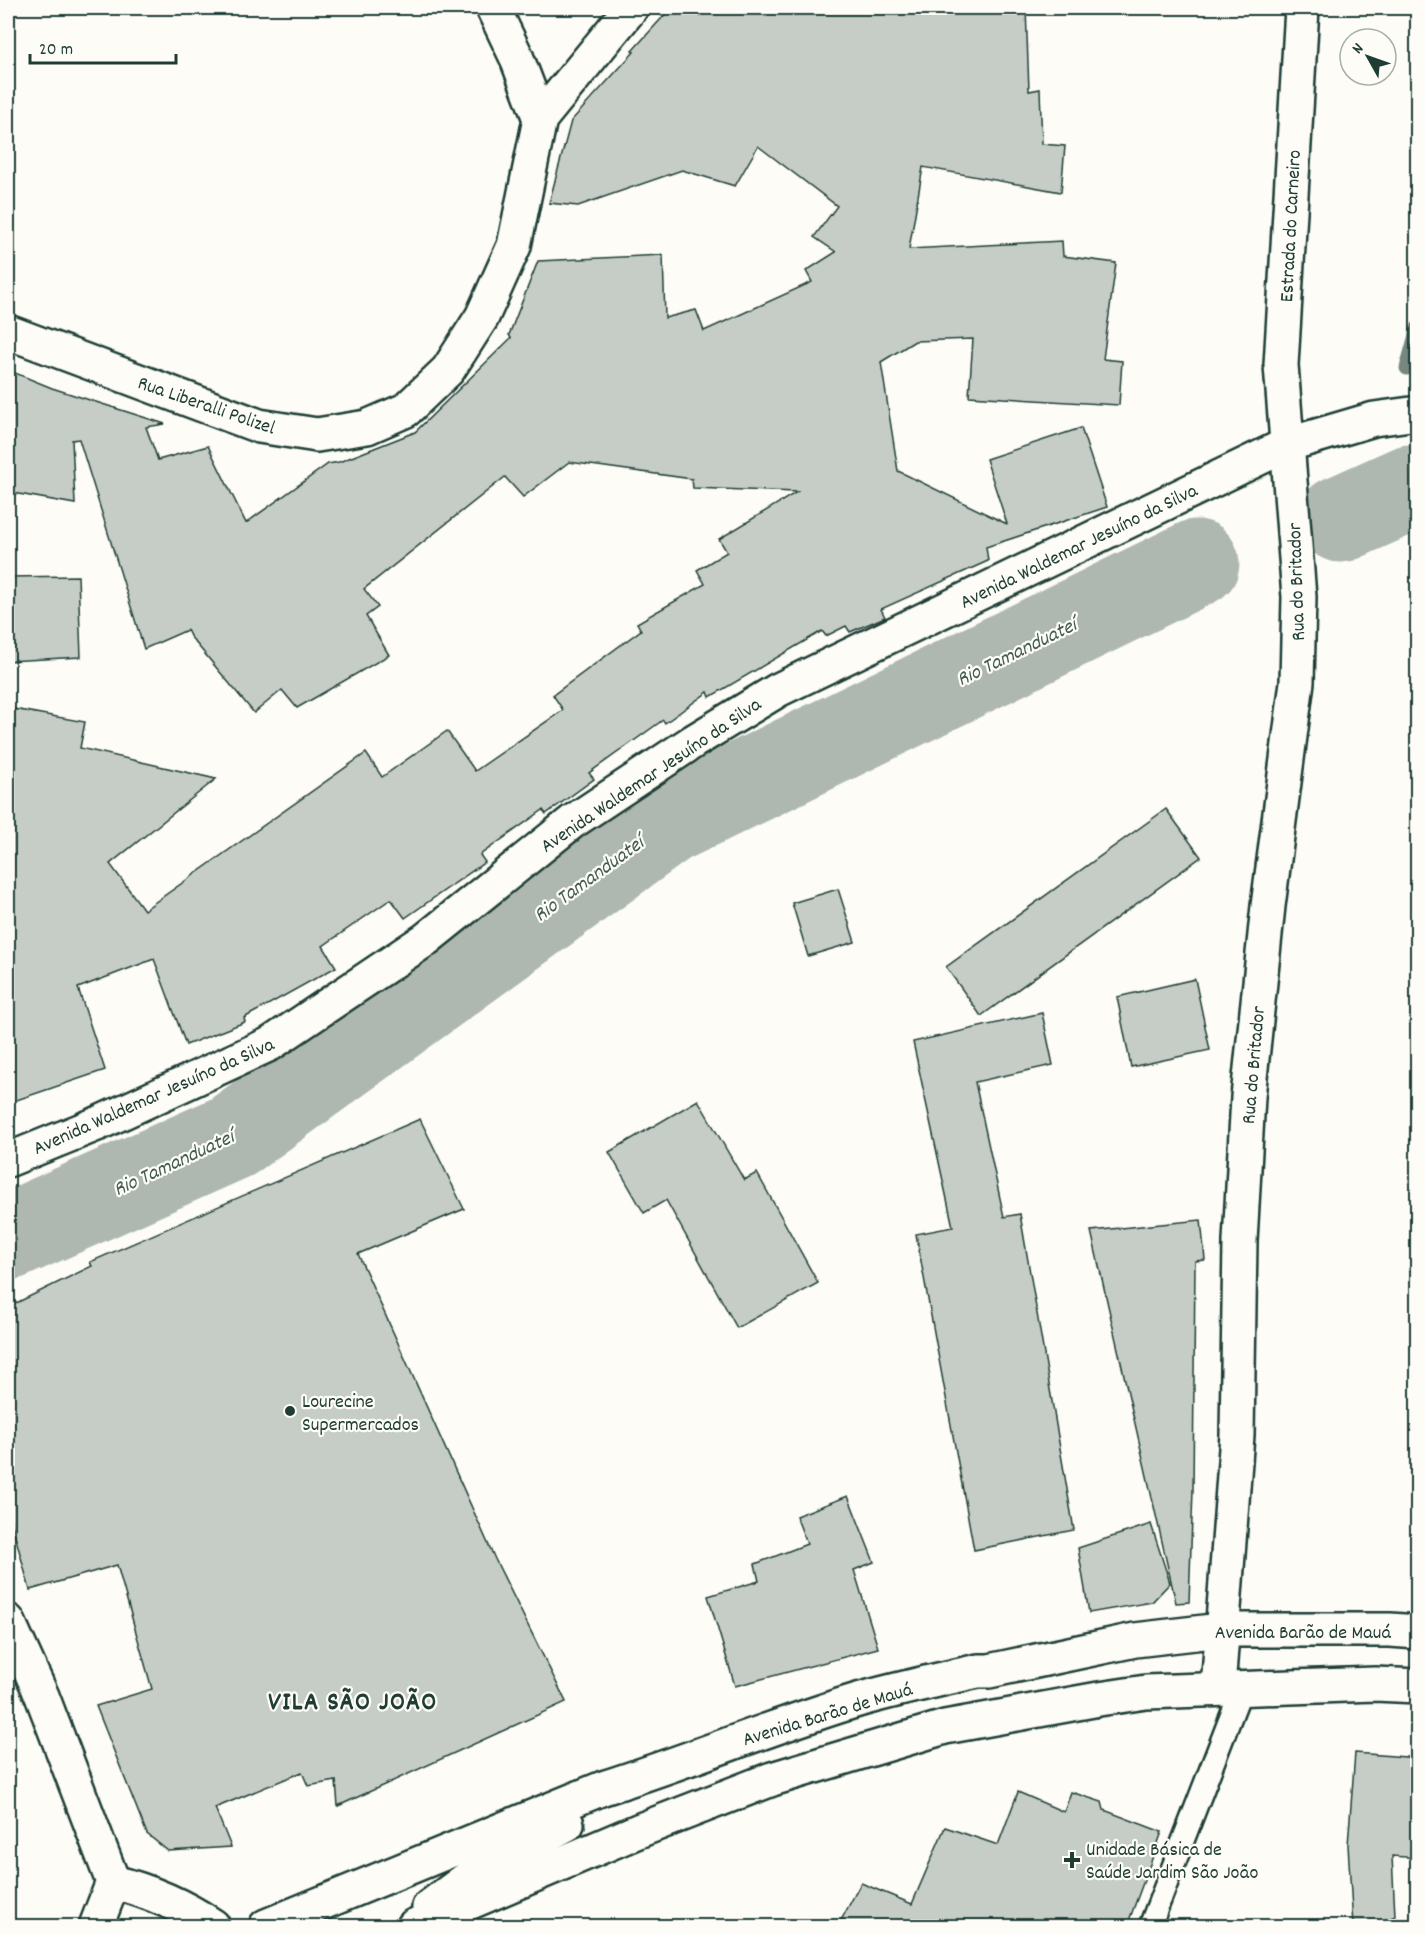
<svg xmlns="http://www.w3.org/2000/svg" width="1425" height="1934" viewBox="0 0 1425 1934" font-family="Dekko,sans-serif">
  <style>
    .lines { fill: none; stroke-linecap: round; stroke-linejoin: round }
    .stream { stroke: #75877f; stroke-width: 15 }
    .river { stroke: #aeb8b1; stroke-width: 87 }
    .building { fill: #c6cdc7; stroke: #1f3d34; stroke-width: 1.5 }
    .service-casing { stroke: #1f3d34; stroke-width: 26 }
    .minor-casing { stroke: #1f3d34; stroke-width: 38 }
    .tertiary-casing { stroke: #1f3d34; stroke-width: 38 }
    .primary-casing { stroke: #1f3d34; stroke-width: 38 }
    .service { stroke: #fdfcf7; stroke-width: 21 }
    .minor { stroke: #fdfcf7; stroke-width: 33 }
    .tertiary { stroke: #fdfcf7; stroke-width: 33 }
    .primary { stroke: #fdfcf7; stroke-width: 33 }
    .poi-dot { fill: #1f3d34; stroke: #fdfcf7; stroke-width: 2 }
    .labels { text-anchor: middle; stroke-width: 4.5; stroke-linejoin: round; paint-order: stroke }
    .street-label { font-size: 20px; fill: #1f3d34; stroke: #fdfcf7 }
    .poi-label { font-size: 20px; fill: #1f3d34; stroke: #fdfcf7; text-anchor: start }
    .water-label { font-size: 21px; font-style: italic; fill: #435c53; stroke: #fdfcf7 }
    .district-label { font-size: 26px; font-weight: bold; letter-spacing: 1.5px; fill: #1f3d34; stroke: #fdfcf7 }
  </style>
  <rect width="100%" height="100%" fill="#fdfcf7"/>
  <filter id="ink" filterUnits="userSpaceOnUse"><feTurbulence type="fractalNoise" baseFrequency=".0167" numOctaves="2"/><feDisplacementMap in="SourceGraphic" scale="12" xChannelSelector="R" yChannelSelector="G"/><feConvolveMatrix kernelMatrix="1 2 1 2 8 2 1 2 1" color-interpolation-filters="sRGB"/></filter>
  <g filter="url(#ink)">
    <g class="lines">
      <path class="stream" d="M1407,368L1418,328"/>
      <g class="river">
        <path d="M1341,519L1410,488L1418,490"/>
        <path d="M8,1237L232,1137L666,822L1196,563"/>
      </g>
    </g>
    <g class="building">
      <path d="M671,8H1026L1029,91L1040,89L1042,144L1065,146L1061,192L923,167L909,249L1062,241L1063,256L1116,263L1103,359L1122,361L1119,405L969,396L973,339L915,341L881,362L898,471L1007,524L986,459L1081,428L1107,507L986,547L988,561L881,609L885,617L850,632L846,626L826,636L822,631L710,697L708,692L665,723L663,720L589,773L594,779L546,814L543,810L480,855L485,862L405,918L391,899L323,946L336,967L244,1018L245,1022L186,1045L154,959L78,988L105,1070L8,1103V708L85,722L80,748L216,779L110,864L144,910L366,753L382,777L447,731L475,771L563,710L553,695L641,630L637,623L705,584L697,570L727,552L719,539L797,492L693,488L692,479L569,462L523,497L505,477L364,589L378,607L366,616L389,655L297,708L282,690L254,713L190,636L187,630L144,649L79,439L72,440L75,504L8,492V370L52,388L165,424L146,427L158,460L208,446L246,523L328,464L339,462L415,432L511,338L509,335L538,261L663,255L665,318L696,310L704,331L812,282L806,271L836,252L814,237L837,206L758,146L735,186L682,170L578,206L549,203L571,121L634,52L632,51Z"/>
      <path d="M78,576L81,657L8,661V577Z"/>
      <path d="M1166,809L1201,857L981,1016L946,967Z"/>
      <path d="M838,889L855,942L808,956L792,903Z"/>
      <path d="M1195,979L1210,1050L1131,1067L1117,997Z"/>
      <path d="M1042,1013L1053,1065L975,1082L1004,1217L1020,1214L1074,1530L974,1550L916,1234L953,1227L913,1042Z"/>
      <path d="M698,1100L744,1180L757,1173L818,1283L737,1328L666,1200L644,1213L609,1152Z"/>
      <path d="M420,1119L464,1209L358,1254L495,1559L566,1702L338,1806L336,1781L308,1786L302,1772L215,1808L231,1847L168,1851L147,1834L96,1706L152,1689L117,1565L30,1590L8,1510V1307L92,1266L90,1262Z"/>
      <path d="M1201,1220L1205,1260L1195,1261L1193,1490L1189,1602L1176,1603L1091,1231Z"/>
      <path d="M848,1496L874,1562L854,1570L878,1648L735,1686L708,1596L759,1581L755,1564L807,1544L796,1516Z"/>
      <path d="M1151,1524L1170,1583L1152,1602L1089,1613L1078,1548Z"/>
      <path d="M1355,1753L1418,1758V1858L1392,1856L1395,1916L1375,1926H1353L1348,1845Z"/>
      <path d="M1018,1792L1064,1812L1071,1792L1102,1802L1104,1810L1162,1832L1127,1926H838L861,1883L912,1904L945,1827L998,1845Z"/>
    </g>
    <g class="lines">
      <g class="service-casing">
        <path id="service" d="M1150,1926L1242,1688"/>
      </g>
      <g class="minor-casing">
        <g id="minor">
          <path d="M493,8L516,56L540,119"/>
          <path d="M8,332L259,426L317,435L367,427L406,410L448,370L482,317L514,246L540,119L631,8"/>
          <path d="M8,1160L97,1124L270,1044L425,940L572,822L694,741L778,690L1286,445L1374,419L1418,413"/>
          <path d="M8,1621L42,1696L113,1882L96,1926"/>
          <path d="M113,1882C149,1891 182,1905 213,1926"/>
        </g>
      </g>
      <g class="tertiary-casing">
        <path id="tertiary" d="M1218,1688L1237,1435L1240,1241L1248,1097L1268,906L1297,682L1299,597L1281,365L1302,8"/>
      </g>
      <g class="primary-casing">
        <g id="primary">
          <path d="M429,1907L472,1875L567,1824"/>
          <path d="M266,1926L603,1788C689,1761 772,1726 858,1700C897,1689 938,1680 978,1671H989L1135,1640L1221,1630H1390L1418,1632"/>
          <path d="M414,1926L638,1831L772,1779L945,1727L1099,1699L1146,1692L1375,1684L1418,1686"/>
        </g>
      </g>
      <use href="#service" class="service"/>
      <use href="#minor" class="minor"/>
      <use href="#tertiary" class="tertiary"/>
      <use href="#primary" class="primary"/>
    </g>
  </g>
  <g class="poi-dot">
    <circle cx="290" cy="1411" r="6"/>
    <path d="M1069 1851h6v6h6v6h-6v6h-6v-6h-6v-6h6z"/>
  </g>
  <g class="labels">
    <g class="street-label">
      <text transform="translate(1289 226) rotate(-87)" y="7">Estrada do Carneiro</text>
      <text transform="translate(207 404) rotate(19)" y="7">Rua Liberalli Polizel</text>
      <text transform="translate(1078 545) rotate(-26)" y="7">Avenida Waldemar Jesuíno da Silva</text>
      <text transform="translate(1295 582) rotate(-92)" y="7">Rua do Britador</text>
      <text transform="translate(650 774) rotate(-34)" y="7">Avenida Waldemar Jesuíno da Silva</text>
      <text transform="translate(1252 1065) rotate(-85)" y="7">Rua do Britador</text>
      <text transform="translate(153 1095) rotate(-24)" y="7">Avenida Waldemar Jesuíno da Silva</text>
      <text x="1303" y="1638">Avenida Barão de Mauá</text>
      <text transform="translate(827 1713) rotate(-17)" y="7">Avenida Barão de Mauá</text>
    </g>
    <g class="poi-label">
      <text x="302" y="1407">Lourecine<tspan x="302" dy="23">Supermercados</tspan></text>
      <text x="1086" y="1855">Unidade Básica de<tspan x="1086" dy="23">Saúde Jardim São João</tspan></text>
    </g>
    <g class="water-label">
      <text transform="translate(1016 651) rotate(-26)" y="7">Rio Tamanduateí</text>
      <text transform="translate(588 878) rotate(-36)" y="7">Rio Tamanduateí</text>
      <text transform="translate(173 1162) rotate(-25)" y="7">Rio Tamanduateí</text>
    </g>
    <g class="district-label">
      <text x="353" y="1709">VILA SÃO JOÃO</text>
    </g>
  </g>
  <rect width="1425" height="1934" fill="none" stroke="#fdfcf7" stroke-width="30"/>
  <rect x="15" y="15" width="1395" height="1904" fill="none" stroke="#1f3d34" stroke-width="2" filter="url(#ink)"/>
  <g transform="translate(1368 57) rotate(310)"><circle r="28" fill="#fdfcf7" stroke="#a4b0a9" stroke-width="1.5"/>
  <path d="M0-4.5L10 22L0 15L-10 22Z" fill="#1f3d34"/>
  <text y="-9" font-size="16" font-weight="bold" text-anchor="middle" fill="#1f3d34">N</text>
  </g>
  <path d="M30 54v9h146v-9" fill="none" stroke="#1f3d34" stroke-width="3"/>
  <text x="39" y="54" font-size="18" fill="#1f3d34" stroke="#fdfcf7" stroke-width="4.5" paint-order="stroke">20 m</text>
</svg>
